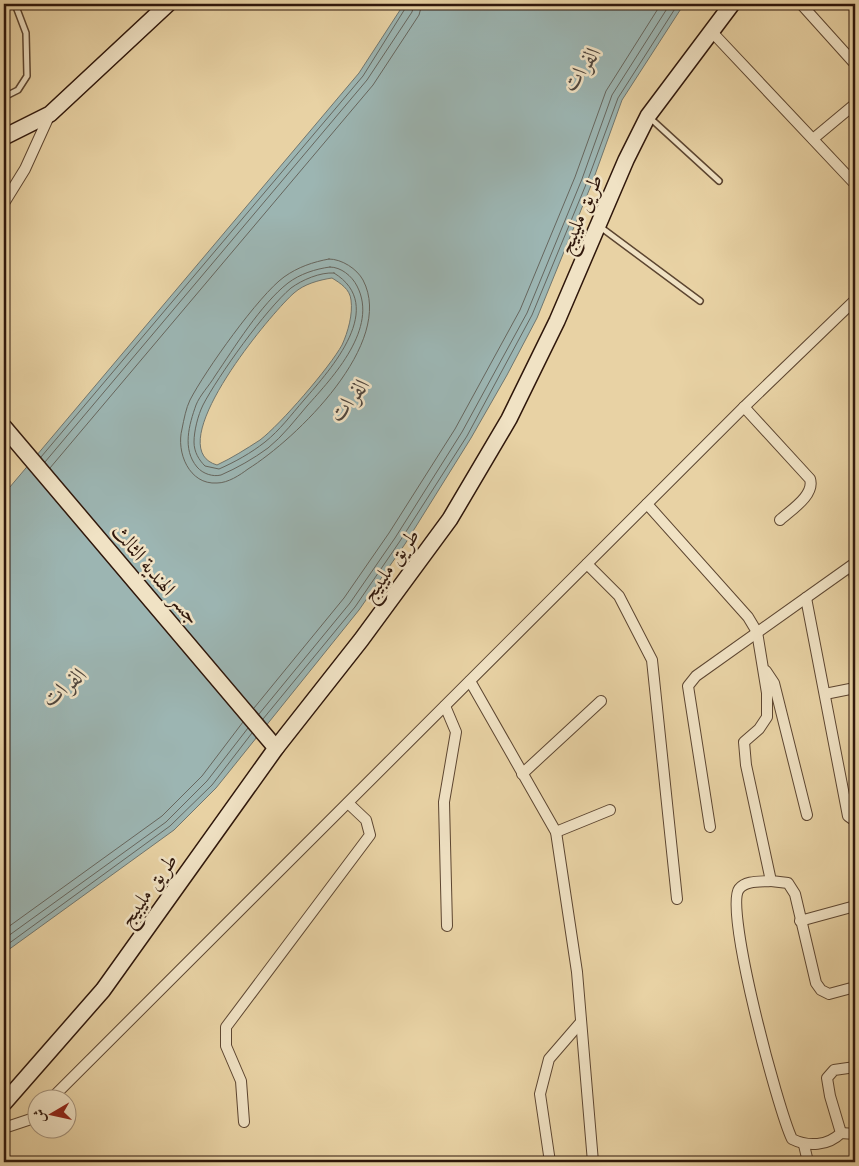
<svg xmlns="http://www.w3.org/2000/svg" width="859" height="1166" viewBox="0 0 859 1166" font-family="'IM FELL DW Pica',Amiri,serif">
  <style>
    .water { fill: #9cb5b2; stroke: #70766f; fill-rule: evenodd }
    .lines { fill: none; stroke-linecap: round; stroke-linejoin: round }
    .shore { stroke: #66665e; stroke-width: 1 }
    .lane-casing { stroke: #5d4631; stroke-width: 8 }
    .street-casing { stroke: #5d4631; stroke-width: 12 }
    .secondary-casing { stroke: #2f170b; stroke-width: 18 }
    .lane { stroke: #f0e2c4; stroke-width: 5 }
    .street { stroke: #f0e2c4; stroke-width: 10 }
    .secondary { stroke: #f0e2c4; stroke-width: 15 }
    .labels { text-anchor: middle; stroke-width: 5; stroke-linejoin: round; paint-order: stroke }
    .street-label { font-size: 21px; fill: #2f170b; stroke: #f0e2c4 }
    .water-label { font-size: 22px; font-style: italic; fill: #50463d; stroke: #f0e2c4 }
  </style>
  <rect width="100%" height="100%" fill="#e8d2a4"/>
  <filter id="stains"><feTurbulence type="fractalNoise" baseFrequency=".004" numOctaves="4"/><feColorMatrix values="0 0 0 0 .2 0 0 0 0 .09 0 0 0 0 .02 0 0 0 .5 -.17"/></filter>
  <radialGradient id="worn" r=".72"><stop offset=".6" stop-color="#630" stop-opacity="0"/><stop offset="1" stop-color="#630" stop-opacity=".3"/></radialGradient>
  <path class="water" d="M404,4H684L622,100L592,183L537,318L507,375L471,438L405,544L359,610L216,788L174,830L4,953V494L359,73ZM332,278C340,283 350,289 351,300C353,314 348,332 342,345C330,367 280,425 260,440C246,449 232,458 217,465C158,448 271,313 294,293C304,284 319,280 332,278Z"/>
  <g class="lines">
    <g class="shore">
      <path d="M329,259C342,259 357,269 363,280C396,343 296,439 248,469C240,475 228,483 217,483C189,485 176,452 182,429C184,419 186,408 190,400C205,371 259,295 284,277C298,267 313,262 329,259Z"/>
      <path d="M330,267C341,267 352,276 357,286C379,328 333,377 307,406C295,420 283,436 268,448C253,459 237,468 221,475C213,477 203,474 197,467C182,449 189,425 196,405C200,395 209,386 215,376C234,348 261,304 288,283C300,274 315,269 330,267Z"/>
      <path d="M334,273C388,306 331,369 304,400C291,415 280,430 265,442C251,453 235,462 219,469L205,466C199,460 194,452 194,442C194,431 198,415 203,405C218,376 266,309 291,288C302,280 320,272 334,273Z"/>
      <path d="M41,457L363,76L408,4"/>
      <path d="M45,462L367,80L412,12L414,4"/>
      <path d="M50,468L373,85L419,15L422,4"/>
      <path d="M254,708L344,598L389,533L455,429L520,310L575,177L606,91L661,4"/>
      <path d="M259,714L350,603L395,538L462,432L527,313L582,179L612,95L670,4"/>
      <path d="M263,719L355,607L400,541L467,436L532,315L587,182L618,98L678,4"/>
      <path d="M4,930L162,816L202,776L243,722"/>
      <path d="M4,939L166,822L207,781L248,728"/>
      <path d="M4,947L170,826L212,785L252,733"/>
    </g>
    <g class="lane-casing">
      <g id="lane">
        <path d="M4,97L18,90L27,76L26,33L15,4"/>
        <path d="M649,117L719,181"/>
        <path d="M599,226L700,301"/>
      </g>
    </g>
    <g class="street-casing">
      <g id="street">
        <path d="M801,4L855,64"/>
        <path d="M711,31L855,184"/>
        <path d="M813,139L855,104"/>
        <path d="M4,203L25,169L50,114"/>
        <path d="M744,407L810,479C815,495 791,510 780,520"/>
        <path d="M647,504L748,617L757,632L767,693V717L759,729L744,742L746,765L771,881L788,883L795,894L816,983L821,990L829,994L855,987"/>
        <path d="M587,564L619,596L652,660L677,899"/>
        <path d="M853,565L855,579"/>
        <path d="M806,598L848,816L855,821"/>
        <path d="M766,671L774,683L807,815"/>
        <path d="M470,681L556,832L577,972L593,1162"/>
        <path d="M825,694L855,688"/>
        <path d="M445,706L456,732L444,802L447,926"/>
        <path d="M522,774L601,701"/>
        <path d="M710,827L688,686L696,676L855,563"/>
        <path d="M556,832L610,810"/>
        <path d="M771,881C761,882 746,880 739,889C724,909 778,1110 792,1139C808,1147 828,1146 841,1133L830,1096L827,1078L834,1070L855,1067"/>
        <path d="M800,921L855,906"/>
        <path d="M52,1098L744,407L855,300"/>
        <path d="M244,1122L241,1081L226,1046V1027L370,835L366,820L348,803"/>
        <path d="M4,1128L31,1119L38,1113"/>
        <path d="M841,1133L855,1134"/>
        <path d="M804,1145L808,1162"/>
        <path d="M550,1162L540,1094L549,1059L581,1022"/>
      </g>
    </g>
    <g class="secondary-casing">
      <g id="secondary">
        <path d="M4,137L50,114L168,4"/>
        <path d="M4,427L276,748"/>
        <path d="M4,1103L103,990L276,748L361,640L450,519L509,419L557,321L626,160L648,116L732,4"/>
      </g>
    </g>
    <use href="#lane" class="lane"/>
    <use href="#street" class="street"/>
    <use href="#secondary" class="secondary"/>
  </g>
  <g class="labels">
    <g class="street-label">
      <text transform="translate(580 214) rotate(-67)" y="7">طريق مليبيج</text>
      <text transform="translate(390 565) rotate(-54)" y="7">طريق مليبيج</text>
      <text transform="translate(156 574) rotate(50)" y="7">جسر الهندية الثالث</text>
      <text transform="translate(148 890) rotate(-54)" y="7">طريق مليبيج</text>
    </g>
    <g class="water-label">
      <text transform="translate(581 68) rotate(-55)" y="8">الفرات</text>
      <text transform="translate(349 399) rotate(-51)" y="8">الفرات</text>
      <text transform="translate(64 686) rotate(-39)" y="8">الفرات</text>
    </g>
  </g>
  <rect width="859" height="1166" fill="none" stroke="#e8d2a4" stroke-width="20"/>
  <rect x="5" y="5" width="849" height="1156" fill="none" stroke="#2f170b" stroke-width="2.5"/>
  <rect x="10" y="10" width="839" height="1146" fill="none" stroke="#2f170b"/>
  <g transform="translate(52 1114) rotate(261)"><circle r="24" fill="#f0e2c4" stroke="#a3917a"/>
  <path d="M0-4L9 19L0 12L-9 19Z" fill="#8f2418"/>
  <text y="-8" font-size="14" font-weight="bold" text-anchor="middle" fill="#2f170b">ش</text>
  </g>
  <rect width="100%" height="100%" filter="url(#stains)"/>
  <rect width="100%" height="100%" fill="url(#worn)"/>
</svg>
